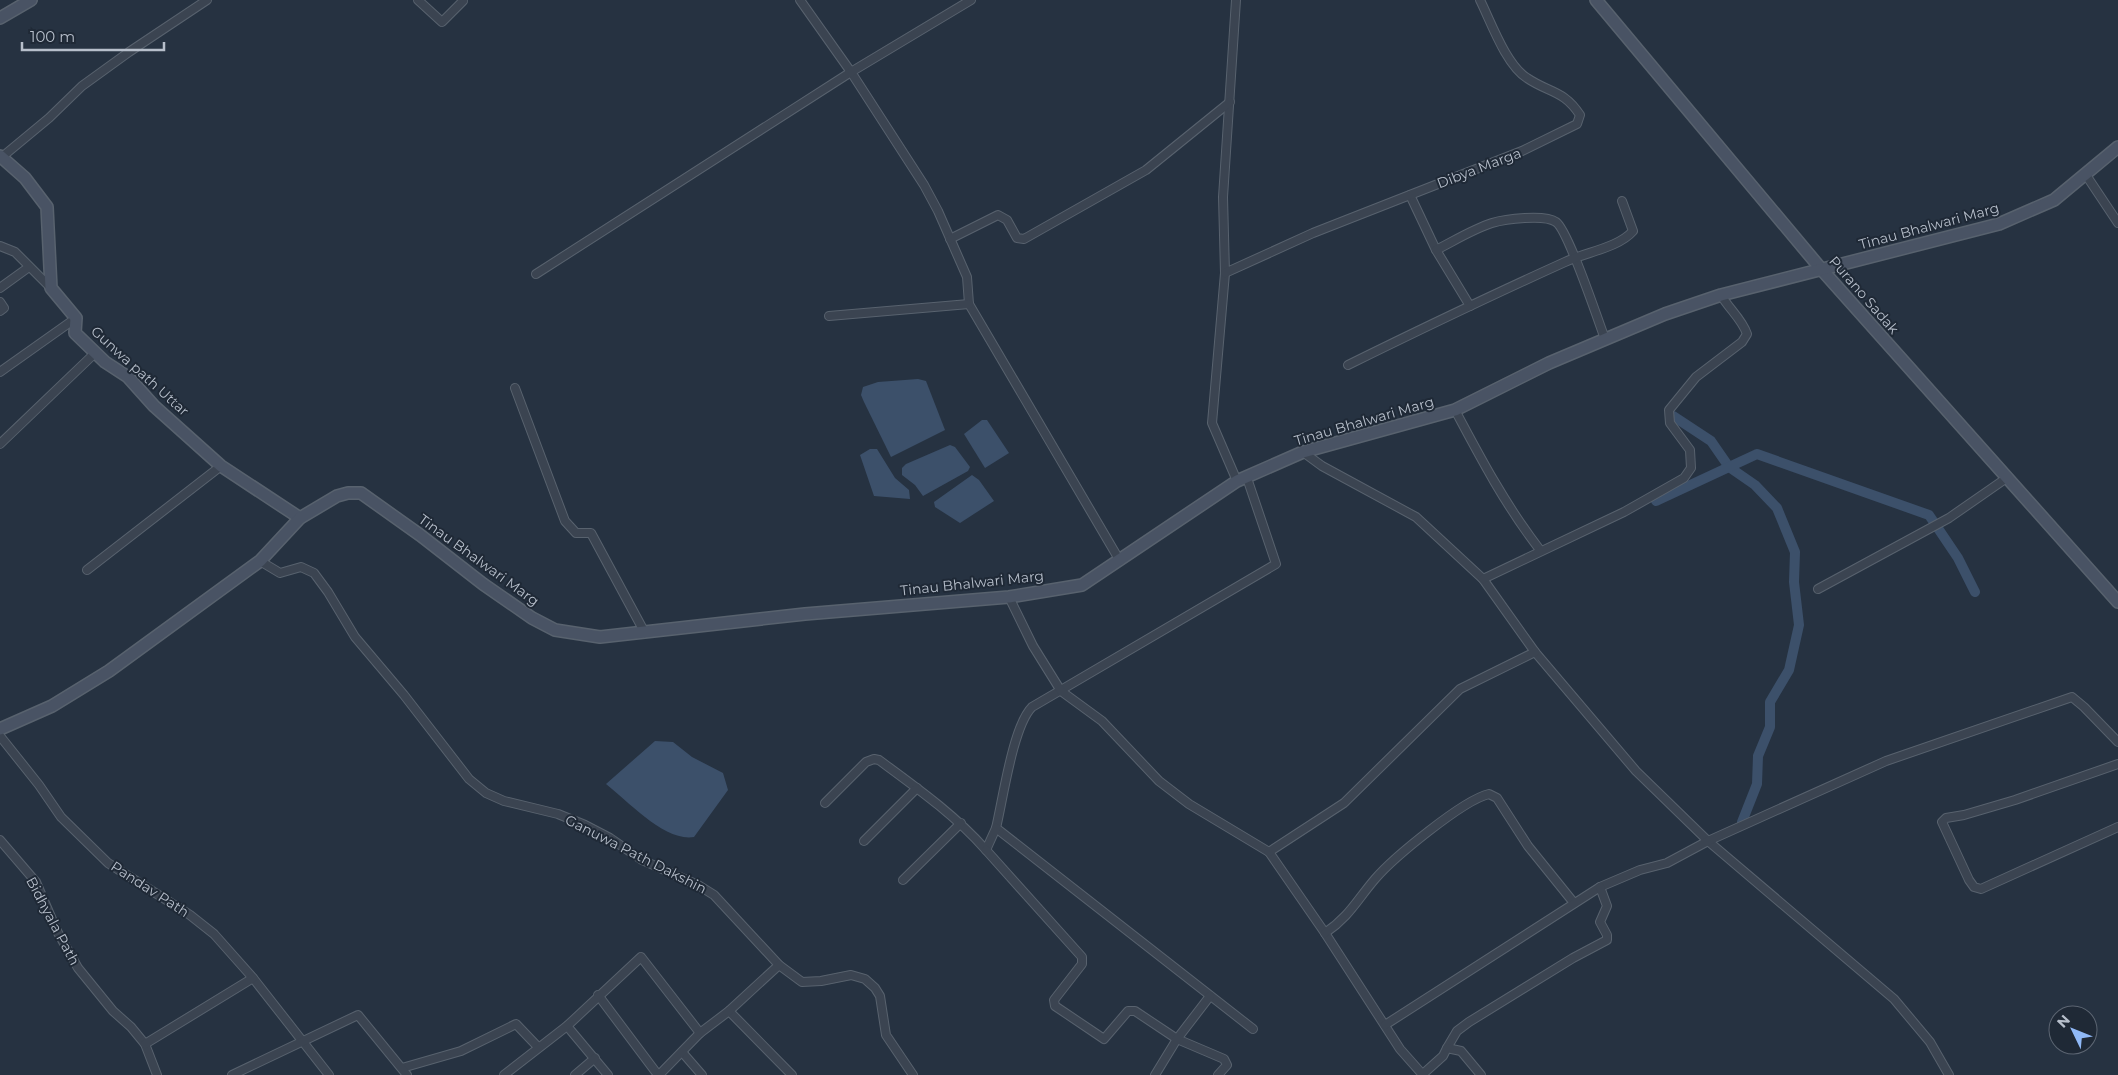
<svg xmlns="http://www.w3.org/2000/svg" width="2118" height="1075" viewBox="0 0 2118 1075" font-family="Montserrat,sans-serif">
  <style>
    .water { fill: #3c506a }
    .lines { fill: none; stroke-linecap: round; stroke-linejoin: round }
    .canal { stroke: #3c506a; stroke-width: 10 }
    .street-casing { stroke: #58626e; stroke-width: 10 }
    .secondary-casing { stroke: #58626e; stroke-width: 14 }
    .street { stroke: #3b4451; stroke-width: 8 }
    .secondary { stroke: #495364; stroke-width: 11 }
    .labels { text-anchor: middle; stroke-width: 4; stroke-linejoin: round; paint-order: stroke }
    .street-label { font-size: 14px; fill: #b7bfcb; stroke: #1f2936 }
  </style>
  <rect width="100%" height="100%" fill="#263241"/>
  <g class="water">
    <path d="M918,379L926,381L945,430L891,457L864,402L861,395L863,387L878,382Z"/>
    <path d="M982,420H987L1009,453L985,468L964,434Z"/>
    <path d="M950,445L955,447L970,467L968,471L923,496L915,485L902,475V468L906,464Z"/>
    <path d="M870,449H877L895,478L909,490L910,499L874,496L860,455Z"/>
    <path d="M972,475L979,480L994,501L960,523L935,507L934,502Z"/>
    <path d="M655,741L673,742L692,757L723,773L728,790L694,837C665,842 629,802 606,784Z"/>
  </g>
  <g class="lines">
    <g class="canal">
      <path d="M1673,416L1711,441L1729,467L1755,485L1777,508L1795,552L1794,582L1799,625L1789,670L1770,702V727L1758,756L1757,784L1742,822"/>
      <path d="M1656,501L1757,454L1929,515L1958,558L1975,592"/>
    </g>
    <g class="street-casing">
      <g id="street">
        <path d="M418,0L442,22L463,1"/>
        <path d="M800,0L851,72L924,185L938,211L967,277L969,304L1120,561"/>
        <path d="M1236,0L1223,197L1225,273L1212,423L1237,481"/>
        <path d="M2,157L49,118L82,86L129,52L207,0"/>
        <path d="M2086,175L2118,223"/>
        <path d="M1410,195L1436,250L1470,306"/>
        <path d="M950,239L998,215L1007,220L1017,238L1024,239L1146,170L1230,102"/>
        <path d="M0,246L15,252L51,288"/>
        <path d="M1436,250C1454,241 1473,229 1492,223C1505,219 1545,214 1556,222C1568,230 1598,320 1605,339"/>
        <path d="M1225,273L1313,233L1522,151L1577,124L1580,115C1564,90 1549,93 1527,78C1506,65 1491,22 1480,0"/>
        <path d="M536,274L851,72L971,0"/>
        <path d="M0,288L29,267"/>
        <path d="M0,302L4,308L0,311"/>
        <path d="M829,316L969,304"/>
        <path d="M1348,365C1419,330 1492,295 1565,262C1586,252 1618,248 1633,231L1622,201"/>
        <path d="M0,372L76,318"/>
        <path d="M515,388L565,521L576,533H591L645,633"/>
        <path d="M1455,410C1481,459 1506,506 1540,550"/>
        <path d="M0,444L95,353"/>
        <path d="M1303,452L1322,466L1416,517L1483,579L1535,652L1636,771L1708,841L1894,999L1930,1042L1949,1075"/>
        <path d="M1247,478L1276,564L1032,707C1013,726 1003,799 996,828L1253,1029"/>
        <path d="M260,561L280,573L301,567L314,573L328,592L355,637L404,695L469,779L486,793L504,801L558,814L585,825L610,838L642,860L698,885L714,895L779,965L802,982L821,981L851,975L865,979L875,988L880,996L886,1035L913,1075"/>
        <path d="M87,570L221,466"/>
        <path d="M1483,579L1624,512L1684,478L1691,468L1690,450L1670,423L1669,410L1696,377L1742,342L1747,334C1742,319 1729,309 1721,295"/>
        <path d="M1818,589L1949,518L2008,477"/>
        <path d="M1009,597L1033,646L1061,691L1102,721L1159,781L1189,804L1269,852L1325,933L1400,1049L1423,1075"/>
        <path d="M0,736L39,785L61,817L108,863L190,915L214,934L253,978L329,1075"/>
        <path d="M2118,764L2015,800L1964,815L1946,818L1942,822L1969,880L1974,887L1981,889L2118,827"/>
        <path d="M825,803L866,762L874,759L879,760C917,788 955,815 986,850L996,828"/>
        <path d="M0,840L36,882L57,931L78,968L113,1011L131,1027L145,1044L157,1075"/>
        <path d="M864,841L917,788"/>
        <path d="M986,850L1082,957V964L1054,1000L1055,1006L1104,1039L1128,1011H1135L1177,1039L1224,1059L1227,1065L1218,1075"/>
        <path d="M1269,852L1344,803L1460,689L1535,652"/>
        <path d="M903,880L961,823"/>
        <path d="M1325,933C1349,917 1357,900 1375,879C1393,858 1463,800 1489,794L1497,798L1528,846L1574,903"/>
        <path d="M598,995L658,1075"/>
        <path d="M729,1011L792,1075"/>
        <path d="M1385,1025L1600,887L1640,870L1667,863L1708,841L1886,761L2072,697L2084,707L2118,742"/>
        <path d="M567,1026L608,1075"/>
        <path d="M145,1044L253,978"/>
        <path d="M1447,1048L1457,1031L1469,1022L1573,958L1607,940V935L1600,922L1607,906L1600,887"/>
        <path d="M682,1052L702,1075"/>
        <path d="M402,1068L461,1051L516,1024L538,1047"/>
        <path d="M1423,1074L1443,1056L1447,1048L1461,1051L1481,1075"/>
        <path d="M232,1075L358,1015L407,1075"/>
        <path d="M504,1075L567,1026L641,957L700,1033"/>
        <path d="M575,1075L595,1058"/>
        <path d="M659,1075L700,1033L729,1011L779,965"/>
        <path d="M1155,1075L1177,1039L1210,996"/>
      </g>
    </g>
    <g class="secondary-casing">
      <g id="secondary">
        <path d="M1596,0L1822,270L2118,602"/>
        <path d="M0,18L31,0"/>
        <path d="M0,156L25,178L47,207L51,288L76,318L75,333L105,362L128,377L154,406L221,466L300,518"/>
        <path d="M0,729L52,706L109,671L260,561L300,518L337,496L348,493H361L420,535L483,584L532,618L555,630L600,637L805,614L1009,597L1082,585L1237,481L1303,452L1455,410L1549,363L1665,314L1721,295L1999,224L2054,200L2118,147"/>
      </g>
    </g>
    <use href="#street" class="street"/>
    <use href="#secondary" class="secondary"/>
  </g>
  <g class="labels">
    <g class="street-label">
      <text transform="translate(1479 168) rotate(-21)" y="5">Dibya Marga</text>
      <text transform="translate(1929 226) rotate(-15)" y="5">Tinau Bhalwari Marg</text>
      <text transform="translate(1864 295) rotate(49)" y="5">Purano Sadak</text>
      <text transform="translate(140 371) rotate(42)" y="5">Gunwa path Uttar</text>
      <text transform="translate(1364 421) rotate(-16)" y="5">Tinau Bhalwari Marg</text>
      <text transform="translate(479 560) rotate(36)" y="5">Tinau Bhalwari Marg</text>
      <text transform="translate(972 583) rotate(-6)" y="5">Tinau Bhalwari Marg</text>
      <text transform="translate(636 854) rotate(27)" y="5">Ganuwa Path Dakshin</text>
      <text transform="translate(150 889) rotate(33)" y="5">Pandav Path</text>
      <text transform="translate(53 921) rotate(62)" y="5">Bidhyala Path</text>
    </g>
  </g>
  <g transform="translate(2073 1030) rotate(313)"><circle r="24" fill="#1f2936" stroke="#5c6572"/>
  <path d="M0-4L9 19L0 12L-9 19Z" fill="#90b9f7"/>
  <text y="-8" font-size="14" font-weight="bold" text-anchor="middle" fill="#b7bfcb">N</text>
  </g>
  <path d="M22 42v8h142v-8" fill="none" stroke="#b7bfcb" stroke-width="2.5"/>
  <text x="30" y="42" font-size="15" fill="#b7bfcb" stroke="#1f2936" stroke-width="4" paint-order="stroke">100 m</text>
</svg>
